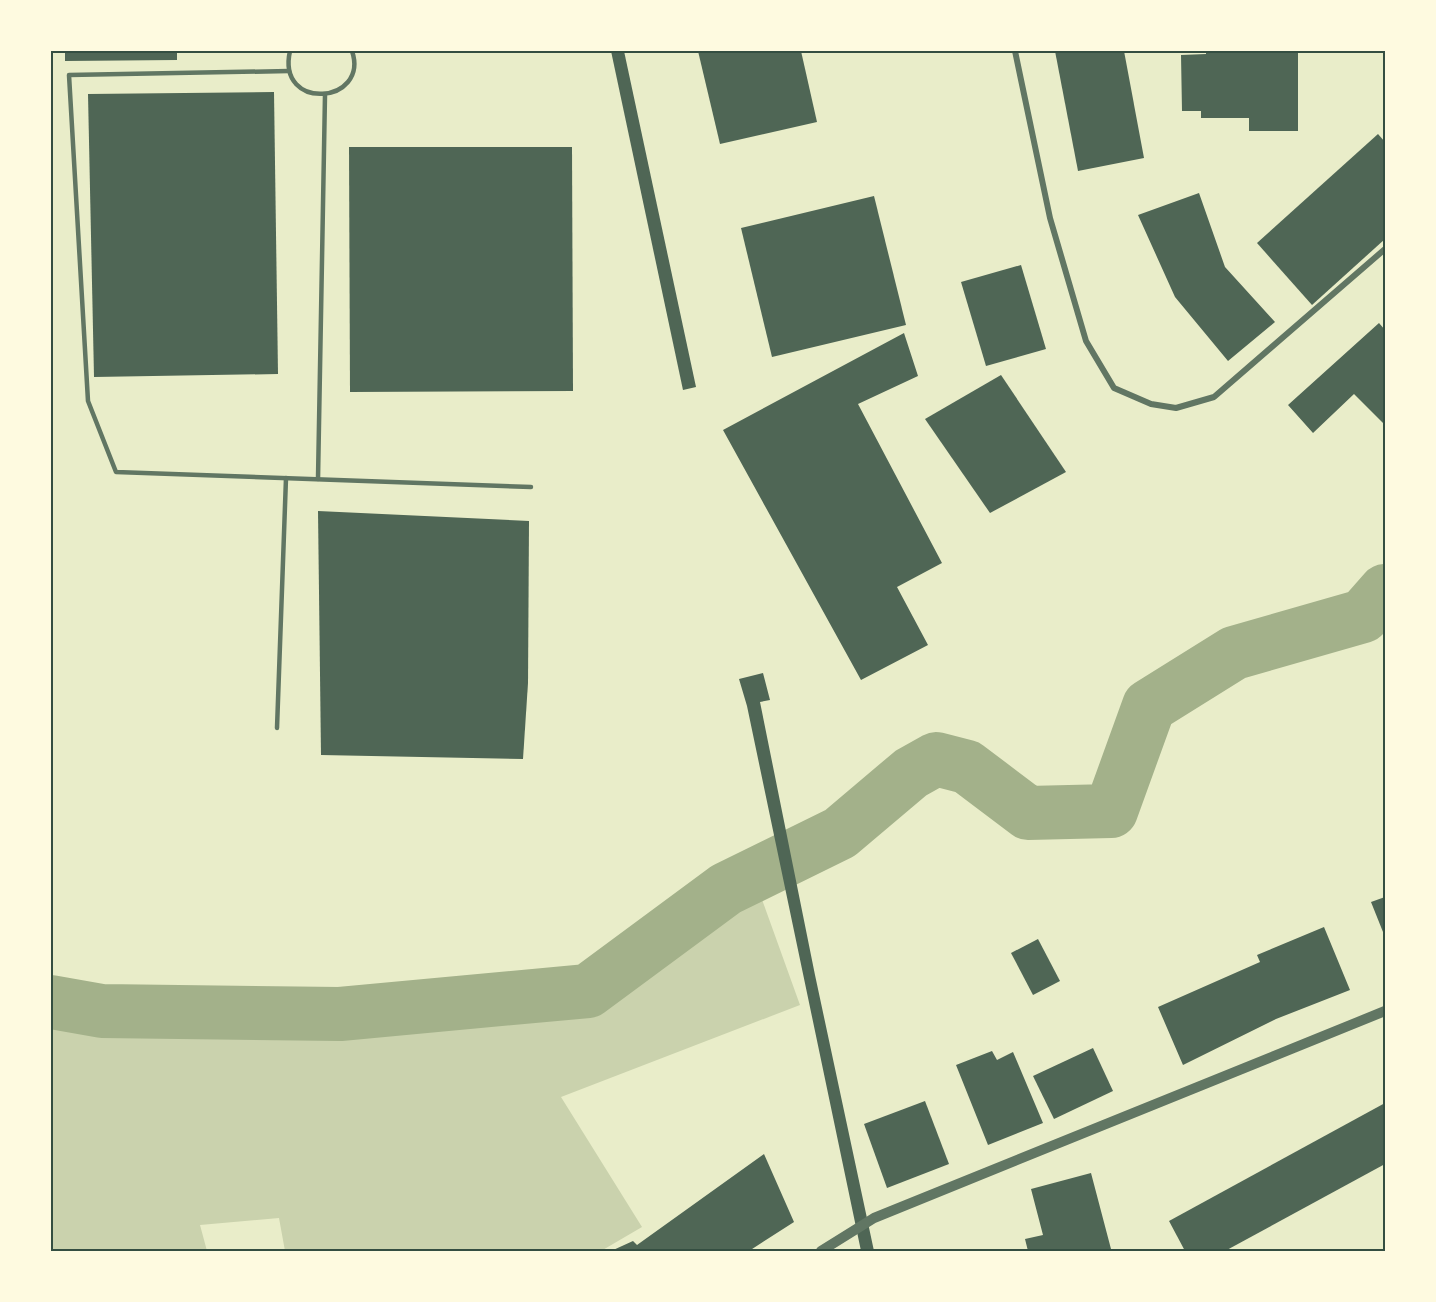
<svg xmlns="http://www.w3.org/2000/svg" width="1436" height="1302" viewBox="0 0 1436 1302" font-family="Poppins,sans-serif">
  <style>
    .green { fill: #cad2ad }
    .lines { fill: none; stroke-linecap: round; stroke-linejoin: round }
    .river { stroke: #a3b18a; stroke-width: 54 }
    .building { fill: #4f6655 }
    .service { stroke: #617663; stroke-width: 4.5 }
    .minor { stroke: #617663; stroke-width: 6 }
    .tertiary { stroke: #617663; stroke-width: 10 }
    .neatline { fill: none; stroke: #344e41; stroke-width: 2 }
  </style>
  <rect width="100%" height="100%" fill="#e9edc9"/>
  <path class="green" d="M755,880L800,1005L561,1097L642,1227L601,1251H285L279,1218L200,1225L207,1251H51V1001L102,1011L340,1014L588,991Z"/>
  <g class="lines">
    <path class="river" d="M51,1002L102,1011L340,1014L588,991L726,889L840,833L911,773L936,759L967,767L1028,813L1111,811L1149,706L1234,653L1363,616L1385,591"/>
  </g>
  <g class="building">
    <path d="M65,51H177V60L65,61Z"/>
    <path d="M611,51H624L696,387L683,390Z"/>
    <path d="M698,51H801L817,122L720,144Z"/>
    <path d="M1055,51H1124L1144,158L1078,171Z"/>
    <path d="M1206,51H1298V131H1249V118H1201V111H1182L1181,55L1206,54Z"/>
    <path d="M274,92L278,374L94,377L88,94Z"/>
    <path d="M1378,134L1385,142V239L1312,305L1257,243Z"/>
    <path d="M349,147H572L573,391L350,392Z"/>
    <path d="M1199,193L1225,267L1275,322L1228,361L1175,297L1138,215Z"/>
    <path d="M874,196L906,325L772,357L741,228Z"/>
    <path d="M1021,265L1046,349L986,366L961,282Z"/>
    <path d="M1379,323L1385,330V425L1354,394L1313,433L1288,405Z"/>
    <path d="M904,333L918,376L858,404L942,563L897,587L928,645L861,680L723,430Z"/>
    <path d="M1001,375L1066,472L990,513L925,419Z"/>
    <path d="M318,511L529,521L528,683L523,759L321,755Z"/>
    <path d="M763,673L770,700L760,702L815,975L874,1251H861L747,706L739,679Z"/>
    <path d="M1385,897V937L1371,902Z"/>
    <path d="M1324,927L1350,990L1276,1019L1183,1065L1158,1007L1260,962L1257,955Z"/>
    <path d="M1038,939L1060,981L1033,995L1011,953Z"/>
    <path d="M1093,1048L1113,1091L1054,1119L1033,1076Z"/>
    <path d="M992,1051L997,1060L1013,1052L1043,1123L988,1145L956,1065Z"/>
    <path d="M925,1101L949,1164L887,1188L864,1124Z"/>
    <path d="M1385,1103V1164L1225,1251H1185L1169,1221Z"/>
    <path d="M764,1154L794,1222L749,1251H611L633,1241L637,1245Z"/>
    <path d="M1091,1173L1111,1249L1102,1251H1028L1025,1239L1043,1235L1031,1189Z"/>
  </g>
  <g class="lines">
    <g class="service">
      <path d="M290,51C276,112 370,104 352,51"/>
      <path d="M289,71L69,75L88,401L116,472L531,487"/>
      <path d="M318,479L325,95"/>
      <path d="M277,728L286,478"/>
    </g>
    <path class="minor" d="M1015,51L1050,218L1086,341L1114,388L1151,404L1176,408L1214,397L1385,249"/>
    <path class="tertiary" d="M821,1251L874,1218L1385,1011"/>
  </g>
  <rect width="1436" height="1302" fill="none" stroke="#fefae0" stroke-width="105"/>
  <rect x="52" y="52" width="1332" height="1198" class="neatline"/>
</svg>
